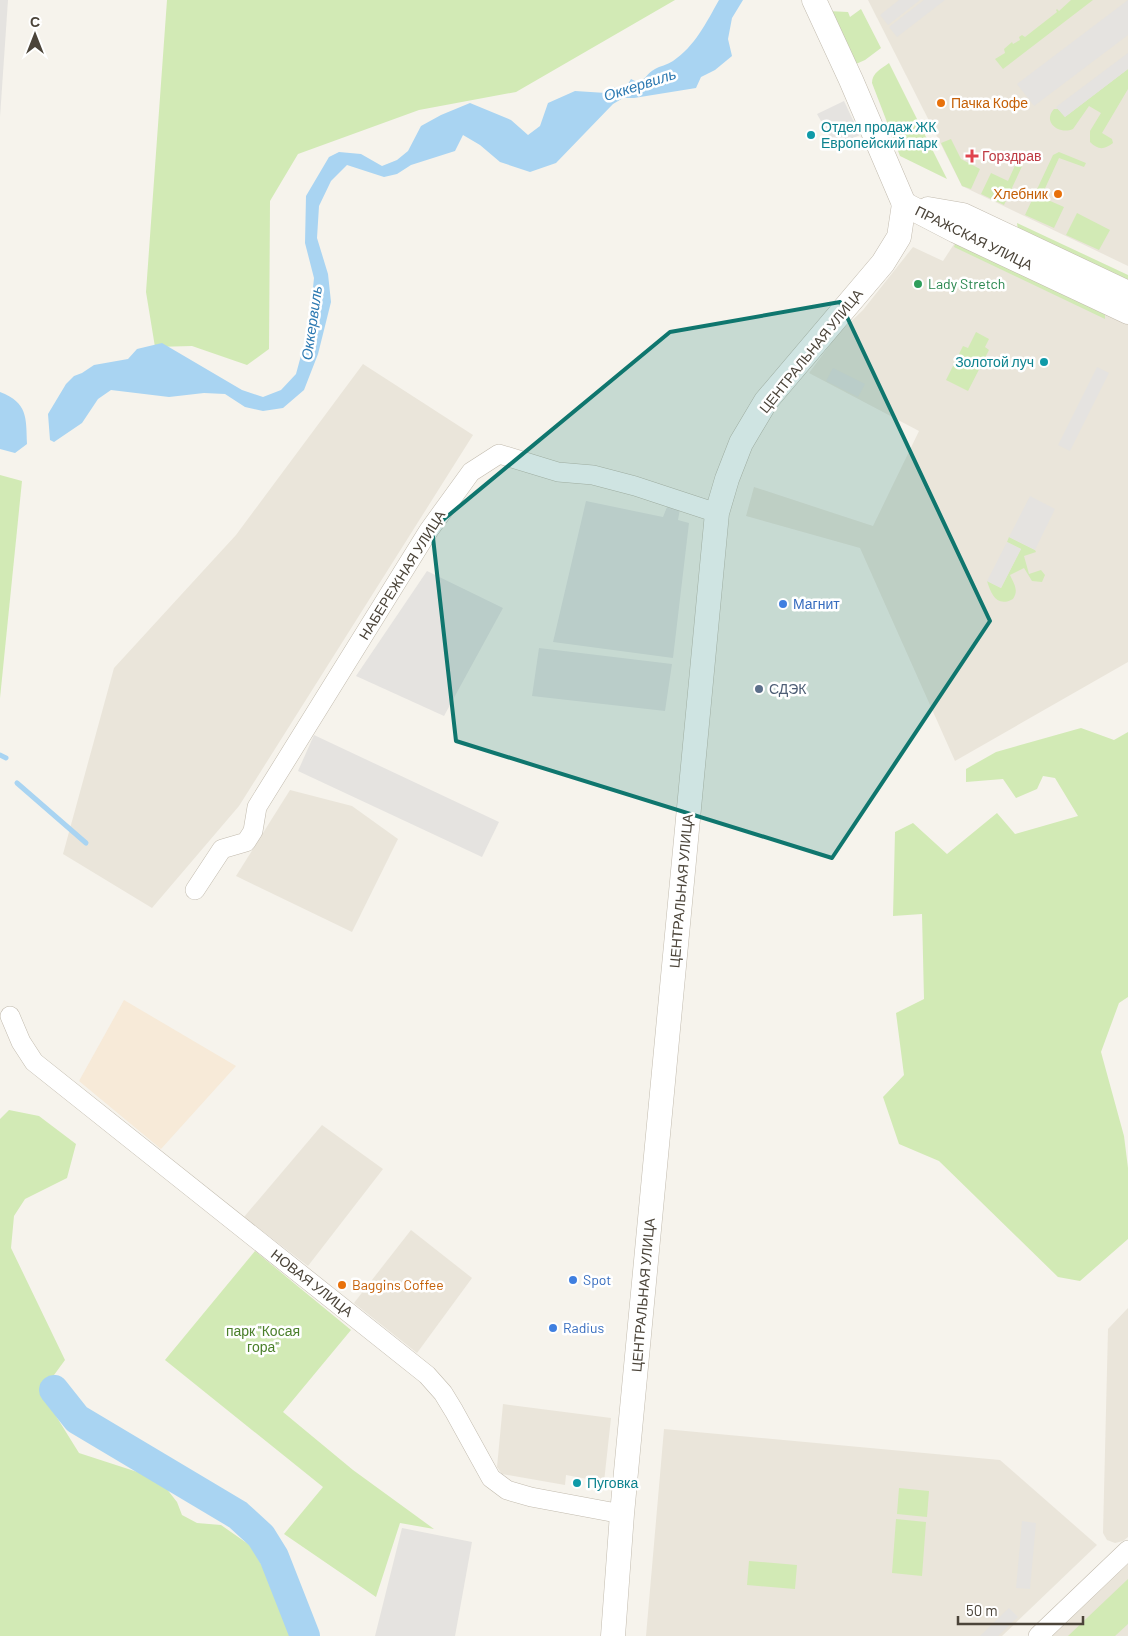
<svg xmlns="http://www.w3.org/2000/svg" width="1128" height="1636" viewBox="0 0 1128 1636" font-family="Barlow,sans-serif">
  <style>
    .residential { fill: #eae5da }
    .commercial { fill: #f7ead8 }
    .green { fill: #d2eab5 }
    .parking { fill: #e5e3e0 }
    .water { fill: #a9d4f2 }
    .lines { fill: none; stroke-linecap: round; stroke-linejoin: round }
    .stream { stroke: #a9d4f2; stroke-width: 5 }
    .river { stroke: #a9d4f2; stroke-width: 30 }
    .minor-casing { stroke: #c2bbae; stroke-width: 20 }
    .tertiary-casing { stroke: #c2bbae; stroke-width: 25 }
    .minor { stroke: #fff; stroke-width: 19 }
    .tertiary { stroke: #fff; stroke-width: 24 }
    .marked { fill: #0f766e; fill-opacity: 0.2; stroke: #0f766e; stroke-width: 4; stroke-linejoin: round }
    .food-dot { fill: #e8710a; stroke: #fff; stroke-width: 2 }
    .culture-dot { fill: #0f9aa8; stroke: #fff; stroke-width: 2 }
    .health-dot { fill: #e0444e; stroke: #fff; stroke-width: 2 }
    .leisure-dot { fill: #2e9e5b; stroke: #fff; stroke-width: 2 }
    .shop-dot { fill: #3f7fe0; stroke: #fff; stroke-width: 2 }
    .service-dot { fill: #5c6f8a; stroke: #fff; stroke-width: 2 }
    .labels { text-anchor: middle; stroke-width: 5; stroke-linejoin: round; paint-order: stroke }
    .food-label { font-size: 14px; fill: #c56008; stroke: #fff; text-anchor: start }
    .culture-label { font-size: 14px; fill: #0d838f; stroke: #fff; text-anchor: start }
    .health-label { font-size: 14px; fill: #be3a42; stroke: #fff; text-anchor: start }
    .street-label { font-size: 14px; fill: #4b4439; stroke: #fff }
    .leisure-label { font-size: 14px; fill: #27864d; stroke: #fff; text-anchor: start }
    .shop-label { font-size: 14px; fill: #366cbe; stroke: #fff; text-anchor: start }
    .service-label { font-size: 14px; fill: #4e5e75; stroke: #fff; text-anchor: start }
    .park-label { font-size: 14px; fill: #4a7f2a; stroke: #fff }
    .water-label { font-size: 15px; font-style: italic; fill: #2e7ab2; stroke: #fff }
  </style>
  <rect width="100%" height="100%" fill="#f6f3ec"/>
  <g class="residential">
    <path d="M868,0H1128V266L962,186Z"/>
    <path d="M956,241L1128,323V662L955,761L860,548L746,516L754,487L873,526L919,431L809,373L838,334L863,310L913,247L943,261Z"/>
    <path d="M363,364L473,435L239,806L152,908L63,854L114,668L236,535Z"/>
    <path d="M290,790L352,806L398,839L352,932L236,876Z"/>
    <path d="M322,1125L383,1169L308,1266L244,1217Z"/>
    <path d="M411,1230L472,1278L417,1353L354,1303Z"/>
    <path d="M1128,1308V1537L1123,1541L1115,1543L1107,1540L1103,1533L1108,1329Z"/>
    <path d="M503,1404L611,1418L604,1482L566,1475L565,1485L502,1474L497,1467Z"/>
    <path d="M664,1429L1000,1460L1097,1545L1002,1636H646Z"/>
    <path d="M1128,1561V1636H1049Z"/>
  </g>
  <path class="commercial" d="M124,1000L236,1066L161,1149L79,1081Z"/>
  <g class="green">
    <path d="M167,0H675L516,92L419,110L298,154L270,201L269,349L247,365L192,346L155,347L146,292Z"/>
    <path d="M1071,0H1093L1003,69L995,59L1005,53L1004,49L1012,42L1013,44L1020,40L1019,37L1022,35L1025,37L1057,12L1056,10L1057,9L1059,11Z"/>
    <path d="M861,9L881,48L865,60L856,64L828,11L848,12L850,17Z"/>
    <path d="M889,63L947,179L900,156L872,83C872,73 881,69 889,63Z"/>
    <path d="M1128,69V89L1102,133L1112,139L1113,143C1104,150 1098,150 1090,142V131L1101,113L1089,106L1073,129C1059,135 1042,122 1054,109H1058L1065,117Z"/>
    <path d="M951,139L961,159L980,169L971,189L962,186L941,143Z"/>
    <path d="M1059,152L1086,163L1084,167L1059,158L1041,197L1064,207L1054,228L1025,215L1053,155Z"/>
    <path d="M1018,159L1024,162L1004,205L981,194L991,173L1008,181Z"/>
    <path d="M1077,213L1110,230L1099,250L1066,235Z"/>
    <path d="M1017,223L1128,275V284L1018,231Z"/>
    <path d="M956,241L1105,314V319L954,247Z"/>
    <path d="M976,332L989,339L985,347L989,350L968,391L946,380L963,346L968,348Z"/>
    <path d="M0,475L22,481L0,698Z"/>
    <path d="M1009,537L1035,550L1036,552L1024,556L1029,574L1041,570L1045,575L1042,582L1032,581L1024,568L1010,575C1014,584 1019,590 1013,599C997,608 991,594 987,581L1001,588L1021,549L1007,542Z"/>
    <path d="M1081,728L1114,740L1128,732V997L1119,1003L1101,1052L1124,1136L1128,1168V1239L1080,1281L1058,1277L939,1161L899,1144L883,1097L904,1075L896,1013L924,999L922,914L893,916L895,832L913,823L947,854L997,813L1015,834L1078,816L1055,778L1043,776L1037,789L1016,798L1003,779L966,782V769L996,752Z"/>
    <path d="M9,1110L39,1116L76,1144L67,1178L25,1199L14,1216L11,1248L65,1360L46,1386L56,1416L79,1453L159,1479L177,1502L182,1515L197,1523L221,1525L251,1546L281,1600L295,1636H0V1119Z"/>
    <path d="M255,1251L351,1330L283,1412L353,1470L434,1529L400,1523L376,1597L284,1534L323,1487L165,1360Z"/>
    <path d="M899,1488L929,1491L927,1517L897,1514Z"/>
    <path d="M896,1519L926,1522L922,1576L892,1573Z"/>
    <path d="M749,1561L797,1565L795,1589L747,1585Z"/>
    <path d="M1128,1579V1624L1115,1636H1068Z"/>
  </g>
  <g class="parking">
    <path d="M0,0H8L0,117Z"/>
    <path d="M899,0H920L888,25L880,15Z"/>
    <path d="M924,0H945L897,37L889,27Z"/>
    <path d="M1128,0V35L1034,106L1017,84Z"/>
    <path d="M1128,53V69L1065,117L1056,107Z"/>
    <path d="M844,101L860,135L835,146L817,114Z"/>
    <path d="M1097,367L1109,373L1070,451L1058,445Z"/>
    <path d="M833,368L865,384L858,397L826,381Z"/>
    <path d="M1030,496L1055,509L1035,550L1009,537Z"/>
    <path d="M586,501L663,517L667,507L680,509L678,520L689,523L673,658L553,642Z"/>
    <path d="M1007,542L1021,549L1001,588L987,581Z"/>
    <path d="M427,571L503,608L444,716L356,676Z"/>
    <path d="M539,648L672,664L665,711L532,696Z"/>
    <path d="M314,735L499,822L482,857L298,771Z"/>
    <path d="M1022,1521L1036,1523L1030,1589L1016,1588Z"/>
    <path d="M402,1528L472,1542L455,1636H375Z"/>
    <path d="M1009,1608L1018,1617L998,1636H980Z"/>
  </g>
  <g class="water">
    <path d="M719,0H743L732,18L728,39L732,56L715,70L701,77L696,88L634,98H623L613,104L556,163L530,172L500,162L480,145L463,135L455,151L411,165L397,174L384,177L347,165L331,181L319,206L317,238L328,274L331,302L318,354L304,390L283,408L263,411L245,407L225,394L204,393L169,397L111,390L98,399L82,423L54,442L50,440L48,414L66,384L74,376L82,373L94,365L128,359L137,349L162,343L242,390L263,397L281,390L296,374L309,326L314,278L305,243L306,196L329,157L339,152L361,154L382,166L397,160L408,151L421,126L441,115L470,103L511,120L528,135L540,126L548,103L575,91L606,93C612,87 617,86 625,89L631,79L637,82C645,81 647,73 655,69C660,66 667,65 673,61C695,46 706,23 719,0Z"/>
    <path d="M0,392C28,403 26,417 27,444L15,453L0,449Z"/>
  </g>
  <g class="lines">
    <g class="stream">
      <path d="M0,755L6,758"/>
      <path d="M17,783L86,843"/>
    </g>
    <path class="river" d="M54,1390L77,1419L238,1515L261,1536L274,1557L305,1636"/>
    <g class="minor-casing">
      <g id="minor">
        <path d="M195,890L222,849L246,842L253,831L257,807L429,530L471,472L499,454L558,472L593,475L635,486L717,513"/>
        <path d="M10,1016L21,1042L34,1062L427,1375L443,1393L454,1411L491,1478L507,1490L531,1497L622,1514"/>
        <path d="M1038,1636L1128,1550"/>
      </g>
    </g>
    <g class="tertiary-casing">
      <g id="tertiary">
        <path d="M814,0L851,80L904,204"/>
        <path d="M904,204L956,231L1128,312"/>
        <path d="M928,209L963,215L1128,293"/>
        <path d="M613,1636L622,1514L717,513L727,479L741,443L766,401L883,263L899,237L904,204"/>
      </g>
    </g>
    <use href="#minor" class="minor"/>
    <use href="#tertiary" class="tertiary"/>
  </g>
  <path class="marked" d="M840,302L990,621L832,858L456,741L432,529L670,332Z"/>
  <g class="food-dot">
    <circle cx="941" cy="103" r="5"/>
    <circle cx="1058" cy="194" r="5"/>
    <circle cx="342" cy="1285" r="5"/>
  </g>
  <g class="culture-dot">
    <circle cx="811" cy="135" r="5"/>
    <circle cx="1044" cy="362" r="5"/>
    <circle cx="577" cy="1483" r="5"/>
  </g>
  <path class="health-dot" d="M969.5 148.5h5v5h5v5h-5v5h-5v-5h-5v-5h5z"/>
  <circle class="leisure-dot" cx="918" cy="284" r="5"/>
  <g class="shop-dot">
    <circle cx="783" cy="604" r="5"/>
    <circle cx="573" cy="1280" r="5"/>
    <circle cx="553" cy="1328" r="5"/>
  </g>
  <circle class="service-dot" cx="759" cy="689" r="5"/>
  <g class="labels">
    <g class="food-label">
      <text x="951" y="108">Пачка Кофе</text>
      <text x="1048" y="199" text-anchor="end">Хлебник</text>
      <text x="352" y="1290">Baggins Coffee</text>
    </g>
    <g class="culture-label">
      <text x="821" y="132">Отдел продаж ЖК<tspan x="821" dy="16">Европейский парк</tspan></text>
      <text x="1034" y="367" text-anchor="end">Золотой луч</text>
      <text x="587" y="1488">Пуговка</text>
    </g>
    <g class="health-label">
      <text x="982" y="161">Горздрав</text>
    </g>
    <g class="street-label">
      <text transform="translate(974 238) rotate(26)" y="5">ПРАЖСКАЯ УЛИЦА</text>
      <text transform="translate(811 351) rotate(-51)" y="5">ЦЕНТРАЛЬНАЯ УЛИЦА</text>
      <text transform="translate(402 575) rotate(-58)" y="5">НАБЕРЕЖНАЯ УЛИЦА</text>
      <text transform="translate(681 891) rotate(-85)" y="5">ЦЕНТРАЛЬНАЯ УЛИЦА</text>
      <text transform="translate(312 1283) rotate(38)" y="5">НОВАЯ УЛИЦА</text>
      <text transform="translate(643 1295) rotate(-85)" y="5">ЦЕНТРАЛЬНАЯ УЛИЦА</text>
    </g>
    <g class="leisure-label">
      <text x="928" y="289">Lady Stretch</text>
    </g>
    <g class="shop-label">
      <text x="793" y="609">Магнит</text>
      <text x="583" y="1285">Spot</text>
      <text x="563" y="1333">Radius</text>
    </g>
    <g class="service-label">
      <text x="769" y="694">СДЭК</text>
    </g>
    <g class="park-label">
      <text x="263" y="1336">парк "Косая<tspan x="263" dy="16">гора"</tspan></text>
    </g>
    <g class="water-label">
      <text transform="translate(640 85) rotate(-18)" y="5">Оккервиль</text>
      <text transform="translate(312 323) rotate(-82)" y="5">Оккервиль</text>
    </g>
  </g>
  <g transform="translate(35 35)" stroke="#ffffff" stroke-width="4" paint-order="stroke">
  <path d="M0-4L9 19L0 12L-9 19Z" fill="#4b4439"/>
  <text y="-8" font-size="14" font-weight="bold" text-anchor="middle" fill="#4b4439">С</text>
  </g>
  <path d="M958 1616v8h125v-8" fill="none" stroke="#4b4439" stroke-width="2.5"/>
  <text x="966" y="1616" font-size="15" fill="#4b4439" stroke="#ffffff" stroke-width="4" paint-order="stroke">50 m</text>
</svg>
